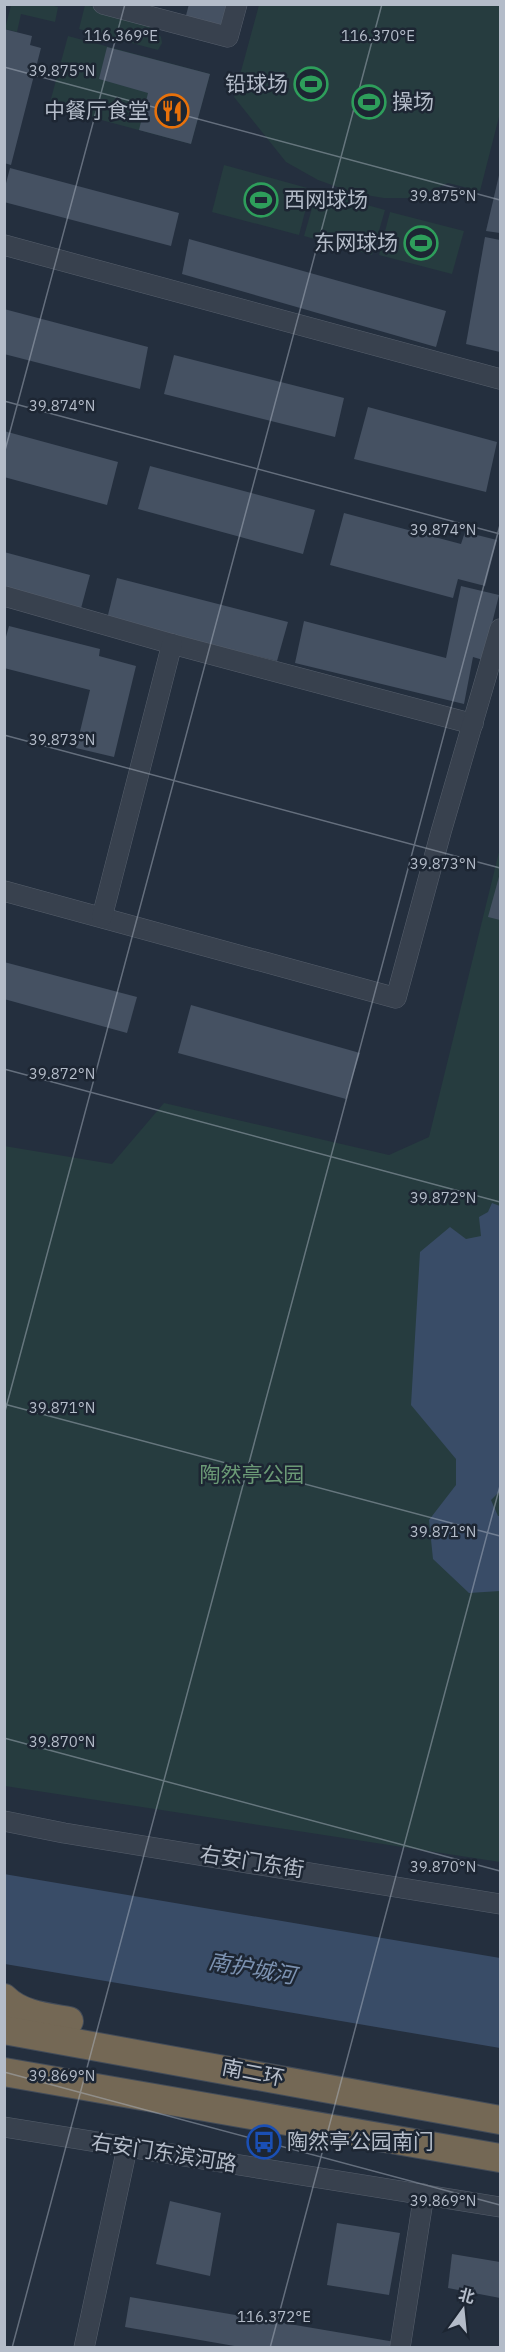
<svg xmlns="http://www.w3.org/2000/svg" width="505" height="2352" viewBox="0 0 505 2352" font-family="'IBM Plex Sans','Noto Sans SC',sans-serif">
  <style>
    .green { fill: #263c3f }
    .water { fill: #394c67 }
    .building { fill: #455162 }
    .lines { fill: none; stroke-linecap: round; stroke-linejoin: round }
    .minor-casing { stroke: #565f6c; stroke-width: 21 }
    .highway-casing { stroke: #434c59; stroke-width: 30 }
    .minor { stroke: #38414e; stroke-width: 20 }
    .highway { stroke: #746855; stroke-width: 28 }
    .ticks { fill: none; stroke: #b4bcc9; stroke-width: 1.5; stroke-opacity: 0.45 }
    .labels { text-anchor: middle; stroke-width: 5; stroke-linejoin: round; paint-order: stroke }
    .poi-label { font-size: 21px; fill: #b4bcc9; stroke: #1d2633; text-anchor: end }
    .park-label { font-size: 21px; fill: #6b9a76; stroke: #1d2633 }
    .street-label { font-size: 21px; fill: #b4bcc9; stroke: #1d2633 }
    .water-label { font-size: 22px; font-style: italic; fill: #7c92b1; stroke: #1d2633 }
    .ticks-label { font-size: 15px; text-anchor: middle; fill: #b4bcc9; stroke: #1d2633; stroke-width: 5; stroke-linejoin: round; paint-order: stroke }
  </style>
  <rect width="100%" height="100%" fill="#242f3e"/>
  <g class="green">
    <path d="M11,5H50L58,7L55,22L21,14L17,32L5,29Z"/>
    <path d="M85,5L147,20L161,37L162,43L158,50L79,29Z"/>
    <path d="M259,5H500V113L480,191L448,183L414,198H384L354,193L318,180L286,162L234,97Z"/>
    <path d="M68,36L210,74L191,144L49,106Z"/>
    <path d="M224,165L311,189L299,235L212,212Z"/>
    <path d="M317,191L385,210L372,255L304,236Z"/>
    <path d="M390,212L464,231L452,274L379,255Z"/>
    <path d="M500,848V1862L5,1786L4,1146L112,1164L164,1103L389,1155L429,1137Z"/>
  </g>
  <g class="water">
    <path d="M492,1203L500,1206V1491L491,1500L498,1516H500V1591L469,1593L433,1559L429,1520L456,1485V1459L411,1405L420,1252L450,1227L466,1239L481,1236L479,1217L488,1212Z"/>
    <path d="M4,1874L500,1958V2048L5,1964Z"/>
  </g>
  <g class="building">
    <path d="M189,4H229L222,33L184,23Z"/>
    <path d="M4,29L32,36L30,45L41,48L11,165L4,163Z"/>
    <path d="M107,47L210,74L191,144L139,130L148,93L99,79Z"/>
    <path d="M10,168L179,213L171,246L4,202V191Z"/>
    <path d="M500,171V233L486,231Z"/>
    <path d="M485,237L500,240V352L466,344Z"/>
    <path d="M189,239L446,311L436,347L182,274Z"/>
    <path d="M4,309L148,347L140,389L4,354Z"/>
    <path d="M174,355L344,398L335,437L164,394Z"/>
    <path d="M368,407L497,442L486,492L354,459Z"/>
    <path d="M4,431L118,462L107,505L4,477Z"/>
    <path d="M150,466L315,510L303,554L138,509Z"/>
    <path d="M344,513L461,544L465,532L497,540L485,586L458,579L453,598L330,565Z"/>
    <path d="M4,552L90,575L80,612L4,591Z"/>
    <path d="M117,578L288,622L277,661L107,619Z"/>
    <path d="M461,586L499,595L483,660L473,657L464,704L295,663L304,621L446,658Z"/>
    <path d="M9,626L100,649L99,656L136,666L114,757L76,748L90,690L4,668V644Z"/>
    <path d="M500,873V920L488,917Z"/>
    <path d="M4,962L137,997L127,1033L4,999Z"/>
    <path d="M191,1005L360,1053L346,1099L178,1053Z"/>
    <path d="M170,2201L221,2213L210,2276L156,2264Z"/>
    <path d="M337,2223L400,2233L389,2295L327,2285Z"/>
    <path d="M452,2254L500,2262V2298L448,2288Z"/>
    <path d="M130,2297L395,2342L394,2348H246L125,2327Z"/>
  </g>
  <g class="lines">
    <g class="minor-casing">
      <g id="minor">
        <path d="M103,4L228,37L237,4"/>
        <path d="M4,245L500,379"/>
        <path d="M4,596L172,644L473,724"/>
        <path d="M4,891L396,998L441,832L500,629"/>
        <path d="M102,917L172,644"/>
        <path d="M4,1821L64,1833L500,1904"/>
        <path d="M4,2127L500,2207"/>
        <path d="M84,2348L127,2148"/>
        <path d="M400,2348L424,2194"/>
      </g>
    </g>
    <g class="highway-casing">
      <g id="highway">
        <path d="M4,1998C21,2015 46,2017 69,2021"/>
        <path d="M4,2030L500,2120"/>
        <path d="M4,2072L500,2158"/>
      </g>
    </g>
    <use href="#minor" class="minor"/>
    <use href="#highway" class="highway"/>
  </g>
  <path class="ticks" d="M4,67L500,200M4,401L500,534M4,454L125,4M4,735L500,868M4,1069L500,1202M4,1404L500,1536M4,1415L382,4M4,1738L500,1871M4,2072L500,2205M12,2348L500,525M270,2348L500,1486"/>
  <defs>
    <g id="stadium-ring" transform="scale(1.725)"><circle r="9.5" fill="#1d2633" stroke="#2e9e5b" stroke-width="1.5"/><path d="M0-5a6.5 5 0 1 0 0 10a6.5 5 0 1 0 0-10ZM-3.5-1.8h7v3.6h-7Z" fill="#2e9e5b"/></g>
    <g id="restaurant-ring" transform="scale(1.725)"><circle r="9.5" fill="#1d2633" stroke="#e8710a" stroke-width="1.5"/><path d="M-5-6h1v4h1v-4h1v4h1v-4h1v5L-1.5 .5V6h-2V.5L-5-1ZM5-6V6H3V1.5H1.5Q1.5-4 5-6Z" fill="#e8710a"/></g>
    <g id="bus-ring" transform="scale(1.725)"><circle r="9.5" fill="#1d2633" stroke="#1a4fb4" stroke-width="1.5"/><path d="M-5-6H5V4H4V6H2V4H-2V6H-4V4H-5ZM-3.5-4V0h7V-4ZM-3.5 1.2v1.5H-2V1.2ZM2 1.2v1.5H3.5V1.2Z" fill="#1a4fb4"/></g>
  </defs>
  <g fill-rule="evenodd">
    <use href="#stadium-ring" x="311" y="84"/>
    <use href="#stadium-ring" x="369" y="102"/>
    <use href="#restaurant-ring" x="172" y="111"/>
    <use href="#stadium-ring" x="261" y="200"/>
    <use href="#stadium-ring" x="421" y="243"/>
    <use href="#bus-ring" x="264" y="2142"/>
  </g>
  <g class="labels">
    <g class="poi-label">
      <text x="288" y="91">铅球场</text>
      <text x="392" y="109" text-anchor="start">操场</text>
      <text x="149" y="118">中餐厅食堂</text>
      <text x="284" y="207" text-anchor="start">西网球场</text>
      <text x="398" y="250">东网球场</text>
      <text x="287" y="2149" text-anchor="start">陶然亭公园南门</text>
    </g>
    <g class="park-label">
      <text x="252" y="1482">陶然亭公园</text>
    </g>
    <g class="street-label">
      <text transform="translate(252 1862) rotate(9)" y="7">右安门东街</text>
      <text transform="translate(253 2073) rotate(11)" y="7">南二环</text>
      <text transform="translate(164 2153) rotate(9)" y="7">右安门东滨河路</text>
    </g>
    <g class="water-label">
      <text transform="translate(252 1968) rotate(10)" y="8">南护城河</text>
    </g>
  </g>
  <g class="ticks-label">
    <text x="121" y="41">116.369°E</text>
    <text x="378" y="41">116.370°E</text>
    <text x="62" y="76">39.875°N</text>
    <text x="443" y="201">39.875°N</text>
    <text x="62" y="411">39.874°N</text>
    <text x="443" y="535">39.874°N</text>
    <text x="62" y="745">39.873°N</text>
    <text x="443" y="869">39.873°N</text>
    <text x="62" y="1079">39.872°N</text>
    <text x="443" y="1203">39.872°N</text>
    <text x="62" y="1413">39.871°N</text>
    <text x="443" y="1537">39.871°N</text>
    <text x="62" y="1747">39.870°N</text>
    <text x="443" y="1872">39.870°N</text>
    <text x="62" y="2081">39.869°N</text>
    <text x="443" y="2206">39.869°N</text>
    <text x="274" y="2322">116.372°E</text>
  </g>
  <rect width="505" height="2352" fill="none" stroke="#b4bcc9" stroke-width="12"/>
  <g transform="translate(463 2310) rotate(15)" stroke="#1d2633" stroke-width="4.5" paint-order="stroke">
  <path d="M0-4.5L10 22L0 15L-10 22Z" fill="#b4bcc9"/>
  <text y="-9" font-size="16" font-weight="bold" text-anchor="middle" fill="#b4bcc9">北</text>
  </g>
</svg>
